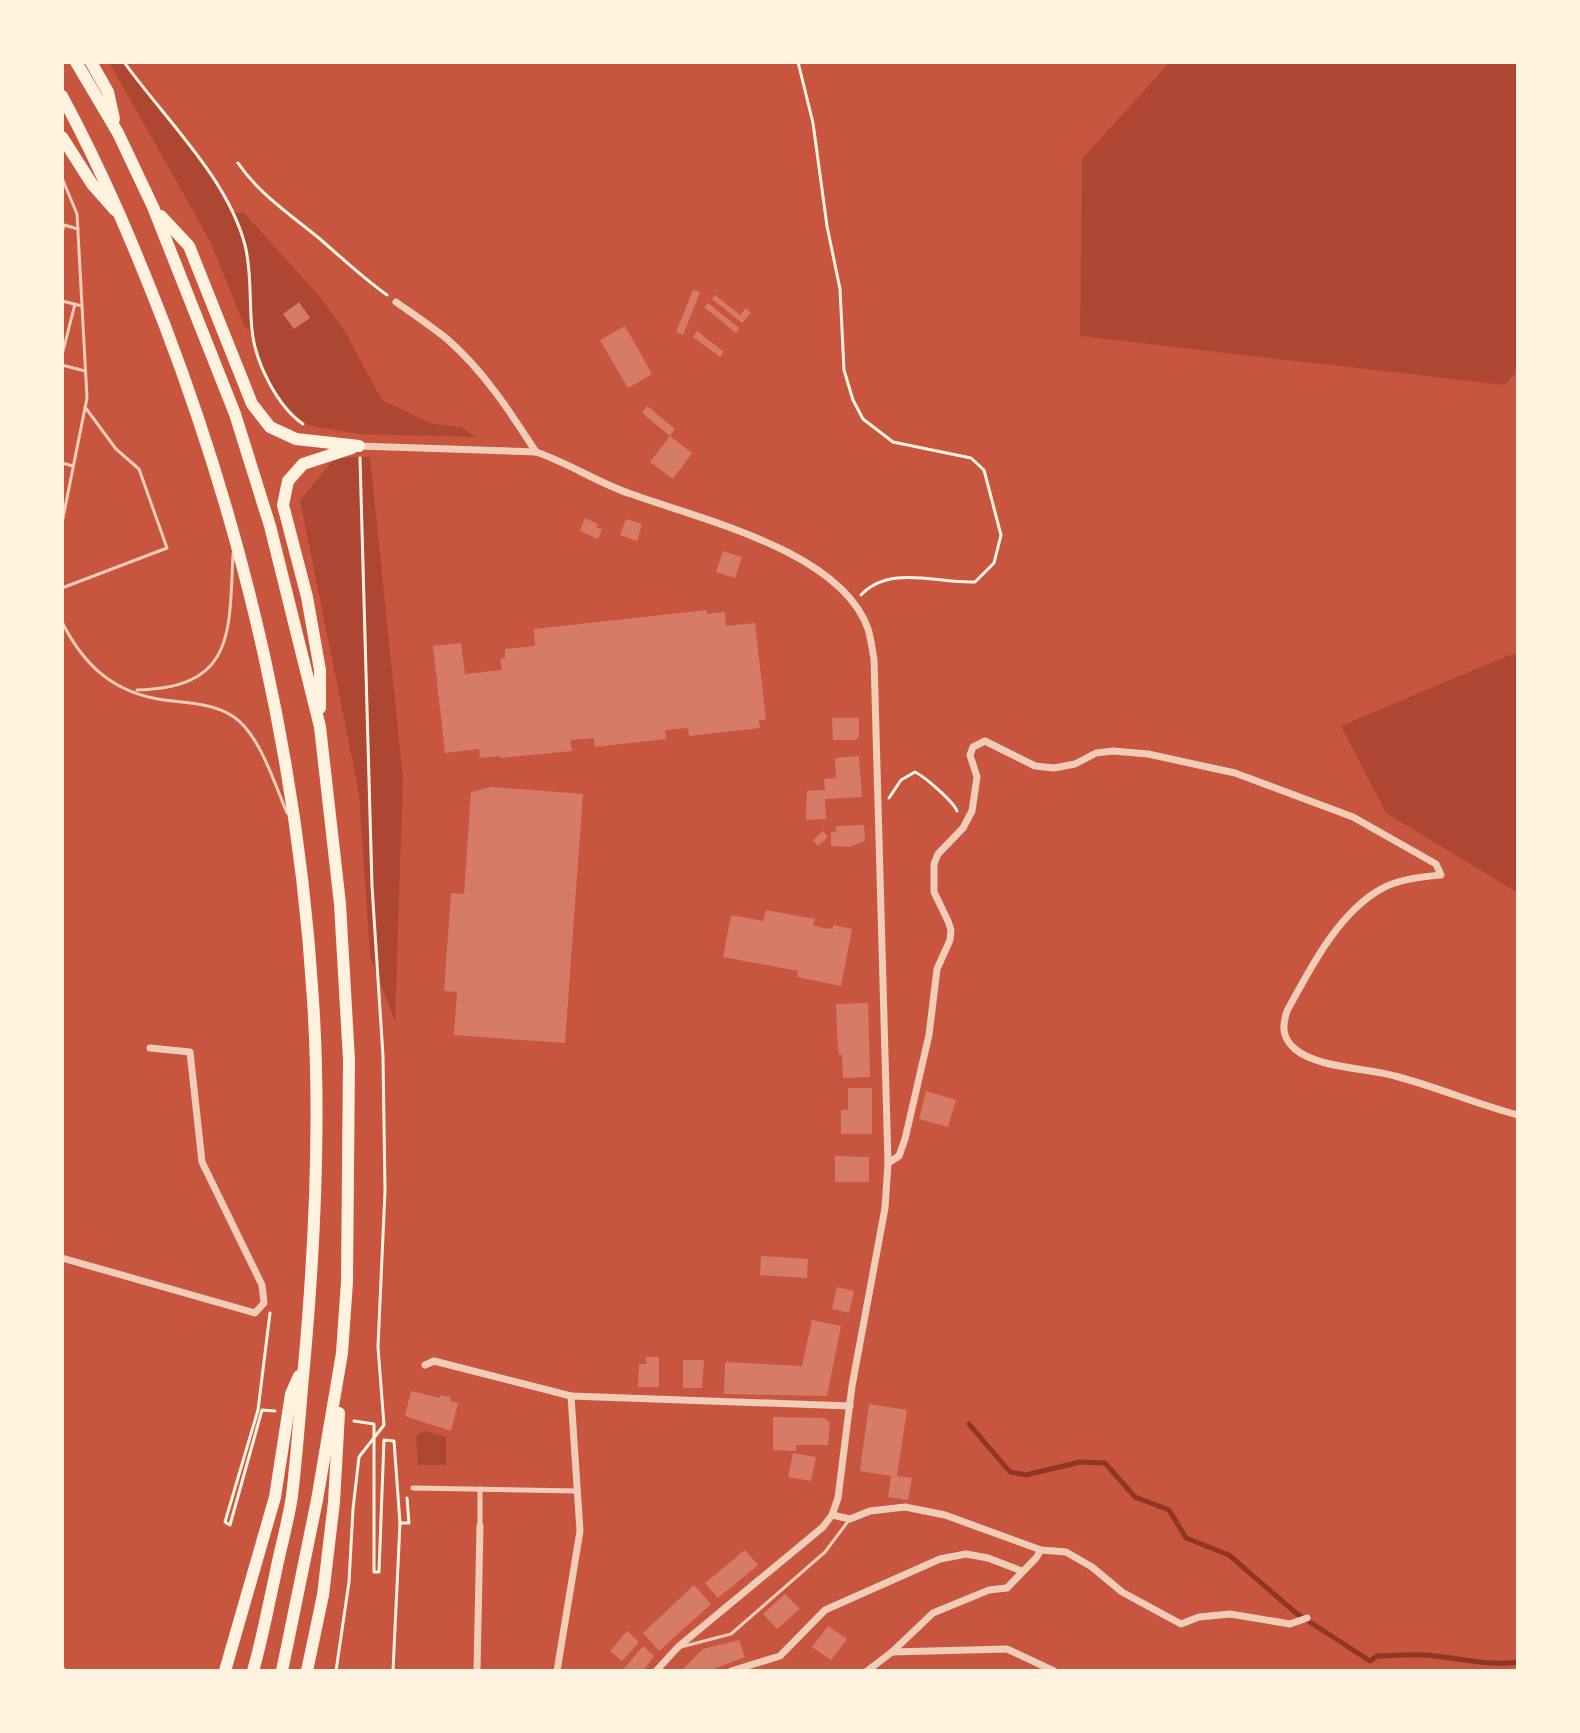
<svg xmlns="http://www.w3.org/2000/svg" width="1580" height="1733" viewBox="0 0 1580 1733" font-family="'Alegreya Sans',sans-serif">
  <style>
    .green { fill: #ae4732 }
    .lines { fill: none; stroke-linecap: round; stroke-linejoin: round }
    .stream { stroke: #8f3625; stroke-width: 5 }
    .building { fill: #d67c66 }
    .path { stroke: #fff3e0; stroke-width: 3 }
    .service { stroke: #f1ccb7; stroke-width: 3 }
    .pedestrian { stroke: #f1ccb7; stroke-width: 5 }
    .minor { stroke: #f1ccb7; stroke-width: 7 }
    .motorway { stroke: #fff3e0; stroke-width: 12 }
  </style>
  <rect width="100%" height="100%" fill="#c8553d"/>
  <g class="green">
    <path d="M109,62H124L217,183L232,212L244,213L321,298L344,330L382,400L432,424L462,427L475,437L358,434L302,424L279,400L265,374L252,334L244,325L210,241Z"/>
    <path d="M1170,62H1518V370L1505,385L1080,336L1082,159Z"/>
    <path d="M370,457L403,779L395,1021L370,956L359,793L300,500L335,458Z"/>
    <path d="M1518,654V893L1386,813L1341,726L1507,656Z"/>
    <path d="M424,1431L446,1437V1465H418L416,1436Z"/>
  </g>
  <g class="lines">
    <path class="stream" d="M969,1424L1010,1472L1026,1475L1080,1462L1105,1463L1135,1497L1169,1510L1186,1538L1229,1555L1296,1613L1370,1661L1377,1656C1396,1656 1417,1653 1435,1656C1464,1659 1489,1666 1518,1662"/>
  </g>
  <g class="building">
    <path d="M693,290L700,292L683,335L676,332Z"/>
    <path d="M715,295L740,315L746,308L751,313L742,323L712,299Z"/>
    <path d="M299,302L310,318L294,329L283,314Z"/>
    <path d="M708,303L739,328L736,333L704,307Z"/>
    <path d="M625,326L652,374L628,388L600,340Z"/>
    <path d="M697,331L724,352L720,357L693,337Z"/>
    <path d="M647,406L675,429L670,436L692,453L673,479L650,462L670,436L642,413Z"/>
    <path d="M585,518L598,524L596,527L602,529L598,539L580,531Z"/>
    <path d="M626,519L642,524L637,541L620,535Z"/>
    <path d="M723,551L742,557L735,578L716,572Z"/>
    <path d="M707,610V614L725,612L726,626L755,623L766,720H759L760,728L689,736L688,728L665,730L666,739L595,747L594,738L570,740L572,751L500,758V756L480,758L479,749L445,753L433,646L461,643L465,674L502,670L500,659L505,658V649L535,646L534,629Z"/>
    <path d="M832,718H859V736L856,740H833Z"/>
    <path d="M859,756L862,797L825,799L826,819L806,820L807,791L825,790L824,779L836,778L835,758Z"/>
    <path d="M491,787L583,794L565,1043L454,1035L457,992L444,991L451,893L464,894L471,792Z"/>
    <path d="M864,825L865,841L849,847L831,846V832H836V826Z"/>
    <path d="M823,831L828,837L818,846L813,840Z"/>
    <path d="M766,910L815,919L813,925L823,928L833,929V925L852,929L841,986L797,977L798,971L723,957L731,915L763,921Z"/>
    <path d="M868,1003L870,1077L843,1078L842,1055H839L837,1034L836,1004Z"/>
    <path d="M848,1088H872V1134H841V1110H848Z"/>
    <path d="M926,1091L956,1100L948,1127L919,1119Z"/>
    <path d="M835,1156L869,1157V1182H835Z"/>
    <path d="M761,1256L808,1259L807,1278L760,1275Z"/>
    <path d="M837,1287L854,1291L849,1313L832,1309Z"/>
    <path d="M812,1320L841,1326L827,1396L724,1394L725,1362L802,1366Z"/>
    <path d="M646,1357H659V1387H638L639,1364H646Z"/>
    <path d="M683,1360H704L702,1388H683Z"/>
    <path d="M411,1391L440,1398V1395L451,1397L450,1401L458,1403L451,1431L405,1416Z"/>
    <path d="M869,1404L907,1410L897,1476L912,1478L908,1500L888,1497L891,1476L860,1471Z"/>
    <path d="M773,1417L824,1418L830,1423L828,1445H796V1451L773,1450Z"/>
    <path d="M793,1453L816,1457L811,1481L788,1477Z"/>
    <path d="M745,1550L758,1565L718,1598L705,1583Z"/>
    <path d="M694,1585L711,1604L659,1651L643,1633Z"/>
    <path d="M785,1594L800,1609L777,1629L763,1614Z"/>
    <path d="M828,1626L847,1639L831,1660L812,1647Z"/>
    <path d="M627,1631L639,1642L622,1661L610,1651Z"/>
    <path d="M739,1640L745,1657L708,1671H681L703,1649Z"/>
    <path d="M643,1646L654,1656L643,1671H622Z"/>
  </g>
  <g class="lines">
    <g class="path">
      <path d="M124,62C164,118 227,177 245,245C252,272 249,302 252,330C255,362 277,406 303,424"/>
      <path d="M798,62L813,123L827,226L840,289L844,370L853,400L863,419L893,442L971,458L984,470L1001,535L994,563L975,582C938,584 890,564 861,595"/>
      <path d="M238,163C259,194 291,215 320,239C342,258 363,278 387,295"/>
      <path d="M889,798L901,780L915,772C925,777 953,801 957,811"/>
      <path d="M270,1313L258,1410L225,1522L230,1525L262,1410L275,1411"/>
      <path d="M354,1421L374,1424V1572H379L384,1440L394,1441L400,1523H409L407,1498"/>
      <path d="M336,1671L349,1582L353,1509L359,1457L384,1425L378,1347L385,1191L383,1056L372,886L360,458"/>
      <path d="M393,1671L400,1523"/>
    </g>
    <g class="service">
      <path d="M62,178L77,214L87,398L62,523"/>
      <path d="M62,233L64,225L78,229"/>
      <path d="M62,301L82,306"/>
      <path d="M62,355L75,304"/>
      <path d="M62,365L85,371"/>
      <path d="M62,463L73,466"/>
      <path d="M62,588L167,548L139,469L116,449L85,407"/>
      <path d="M62,622C84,666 114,693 164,700C188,703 214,703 234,717C260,735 275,785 287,813"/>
      <path d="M137,690C236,688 229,631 233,554"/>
      <path d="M681,1647L731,1634L825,1552L849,1520"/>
    </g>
    <g class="pedestrian">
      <path d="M413,1488L577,1491"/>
      <path d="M480,1526V1489"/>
    </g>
    <g class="minor">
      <path d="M396,302C413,314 431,326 447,339C483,370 511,413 536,452"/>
      <path d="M359,446L536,452C569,463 598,483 631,494C700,519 841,551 868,629C871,638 872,649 874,659L888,1163L885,1208L852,1386L838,1498L832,1515L823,1527L678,1647L656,1671"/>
      <path d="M888,1163L899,1156L905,1139L929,1035L937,969L950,940L951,930L948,921L934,892V864L938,854L963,828L972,811L977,777L970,755L973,747L985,741L1035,766L1054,768L1075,764L1096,753L1113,751L1148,754L1235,773L1353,817L1436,864L1441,875C1421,877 1399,879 1381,889C1338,913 1310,969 1287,1011C1282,1026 1282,1038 1295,1049C1317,1068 1367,1068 1395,1076C1437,1087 1476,1104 1518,1115"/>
      <path d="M62,1258L255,1313L264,1303L262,1285L202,1162L190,1052L150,1048"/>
      <path d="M425,1365L434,1361L571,1396L850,1406"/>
      <path d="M832,1515L850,1519L870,1511L905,1507L945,1515L1041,1550L1066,1552L1092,1567L1122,1592L1181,1624L1199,1617L1230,1614L1290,1624L1307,1618"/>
      <path d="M892,1652L1007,1649L1054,1671"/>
      <path d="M62,1671H63"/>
      <path d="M477,1671L480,1526"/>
      <path d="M557,1671L580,1531L571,1396"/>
      <path d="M731,1671L780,1656L825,1610L940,1559L966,1554L988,1558L1022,1571"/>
      <path d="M867,1671L892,1652L933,1613L989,1590L1007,1588L1036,1558L1041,1550"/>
    </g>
    <g class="motorway">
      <path d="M76,62L118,133L153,207L235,414L270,526L320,727L340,904L349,1060L347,1282L342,1353L317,1500L282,1671"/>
      <path d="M91,62L108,92L114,119"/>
      <path d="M62,96C103,172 134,246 165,326C247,541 299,770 313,1000C321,1121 315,1245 304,1366C300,1409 297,1453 292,1496C288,1523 280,1549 275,1576C268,1607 262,1640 253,1671"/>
      <path d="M62,137L92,184L115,210"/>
      <path d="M161,216L189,246L252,404L270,427L296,439L359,446"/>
      <path d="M320,708V670L307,597L283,505L288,481L303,464L352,448"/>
      <path d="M225,1671L275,1497L291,1394L299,1376"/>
      <path d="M307,1671L323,1595L334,1502L339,1413"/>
    </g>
  </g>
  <rect width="1580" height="1733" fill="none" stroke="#fff3e0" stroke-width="128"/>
</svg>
